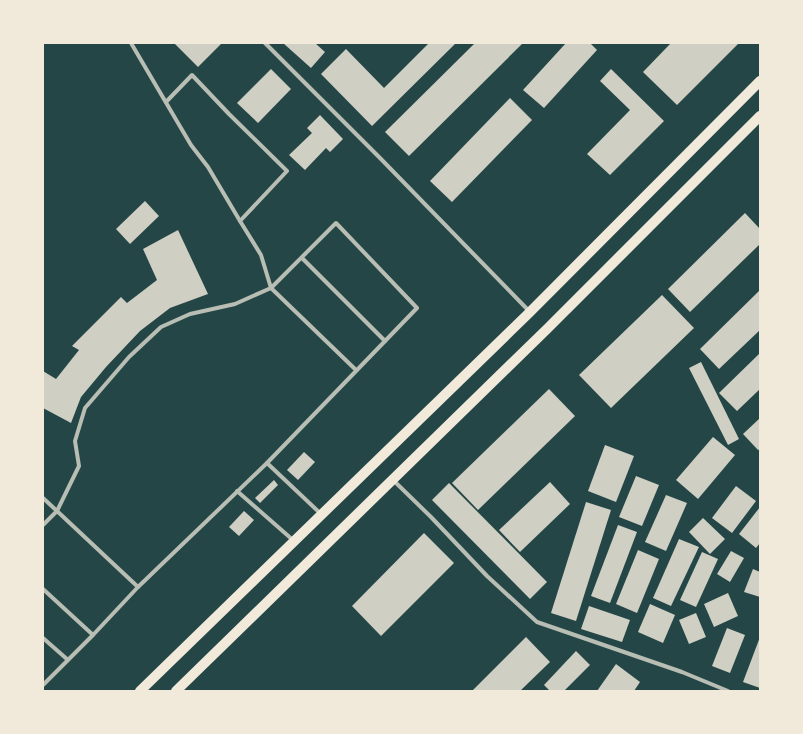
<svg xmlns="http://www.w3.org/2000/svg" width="803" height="734" viewBox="0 0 803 734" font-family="Barlow,sans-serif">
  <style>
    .green { fill: #244646 }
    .building { fill: #cfcfc3 }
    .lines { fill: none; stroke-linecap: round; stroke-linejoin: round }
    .minor { stroke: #b8beb3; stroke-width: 4 }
    .primary { stroke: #f1e9da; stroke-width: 10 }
  </style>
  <rect width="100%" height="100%" fill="#0f3d3e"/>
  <rect class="green" x="43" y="43" width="717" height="648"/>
  <g class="building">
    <path d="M174,43H222L198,67Z"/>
    <path d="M283,43H315L325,52L311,68Z"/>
    <path d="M429,43H456L372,126L321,74L346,49L384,88Z"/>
    <path d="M475,43H523L409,156L385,132Z"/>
    <path d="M566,43H590L597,50L544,108L523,90Z"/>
    <path d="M671,43H739L677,105L643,72Z"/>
    <path d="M271,69L291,89L258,123L237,103Z"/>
    <path d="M611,69L664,121L610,175L587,154L630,110L600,81Z"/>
    <path d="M510,98L532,120L452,202L430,181Z"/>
    <path d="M320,115L343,139L330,152L326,148L305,170L289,155L312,133L307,128Z"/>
    <path d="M145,201L159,216L130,244L116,229Z"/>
    <path d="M745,213L760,229V244L690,312L668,289Z"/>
    <path d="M178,230L208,294L170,308L140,331L106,367L81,397L71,423L43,408V371L56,379L79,350L72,346L121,297L127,303L157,280L143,249Z"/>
    <path d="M760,290V330L719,369L700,349Z"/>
    <path d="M662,295L694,328L611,408L579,375Z"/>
    <path d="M760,353V389L737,411L719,393Z"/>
    <path d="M701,362L739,439L728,445L689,368Z"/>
    <path d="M549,389L575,416L478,510L452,483Z"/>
    <path d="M760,418V449L758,450L743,434Z"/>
    <path d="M713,437L735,455L698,499L676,480Z"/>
    <path d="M605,445L634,456L616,502L588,491Z"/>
    <path d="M304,452L315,462L298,480L287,470Z"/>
    <path d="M636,476L659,485L642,526L619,517Z"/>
    <path d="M274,480L278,485L260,503L255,498Z"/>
    <path d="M550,482L570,504L520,552L499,530Z"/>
    <path d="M449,483L547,582L530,599L432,500Z"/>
    <path d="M736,486L756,501L732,533L712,518Z"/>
    <path d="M666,495L687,503L666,551L645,542Z"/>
    <path d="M586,502L611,510L576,621L551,613Z"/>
    <path d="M760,507V543L756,548L739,534Z"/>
    <path d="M244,511L254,520L239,536L229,527Z"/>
    <path d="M703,518L725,539L710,554L689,532Z"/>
    <path d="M618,525L637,532L610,603L591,596Z"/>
    <path d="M424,533L454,563L381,636L352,606Z"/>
    <path d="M679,539L699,547L671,606L653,598Z"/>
    <path d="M638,550L659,559L637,613L616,604Z"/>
    <path d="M731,551L744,558L730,582L717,574Z"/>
    <path d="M702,552L718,559L696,607L680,600Z"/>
    <path d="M753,569L760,572V597L744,592Z"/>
    <path d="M728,593L738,616L714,627L704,604Z"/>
    <path d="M650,604L675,615L663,643L638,632Z"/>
    <path d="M589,606L630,620L622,642L581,629Z"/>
    <path d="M696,613L706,637L689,644L679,620Z"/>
    <path d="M727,628L745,635L730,673L712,666Z"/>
    <path d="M526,637L550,662L520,691H472Z"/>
    <path d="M760,637V688L743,682Z"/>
    <path d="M576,651L590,665L564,691H550L544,685Z"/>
    <path d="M616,664L640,682L634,691H597Z"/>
  </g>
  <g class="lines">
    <g class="minor">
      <path d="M131,43L178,123L191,145L208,167L240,221"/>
      <path d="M265,43L381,159L529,311"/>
      <path d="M166,102L192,75L229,114L287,171L240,221L261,255L271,288L336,223L417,308L267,463"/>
      <path d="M302,258L385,341"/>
      <path d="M393,480L431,517L487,576L537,622L682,672L728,691"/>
      <path d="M237,491L294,541"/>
      <path d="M43,498L57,511L43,525"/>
      <path d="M321,514L267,463L138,587L57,511L79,466L75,441L85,408L129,357L161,327L190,314L235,304L271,288L356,370"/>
      <path d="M43,589L93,635"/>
      <path d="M43,638L68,660"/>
      <path d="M43,685L93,635L138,587"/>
    </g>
    <g class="primary">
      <path d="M140,691L530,312L760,81"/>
      <path d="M176,691L547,329L760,116"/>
    </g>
  </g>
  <rect width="803" height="734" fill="none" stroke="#f1e9da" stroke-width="88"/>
</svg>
